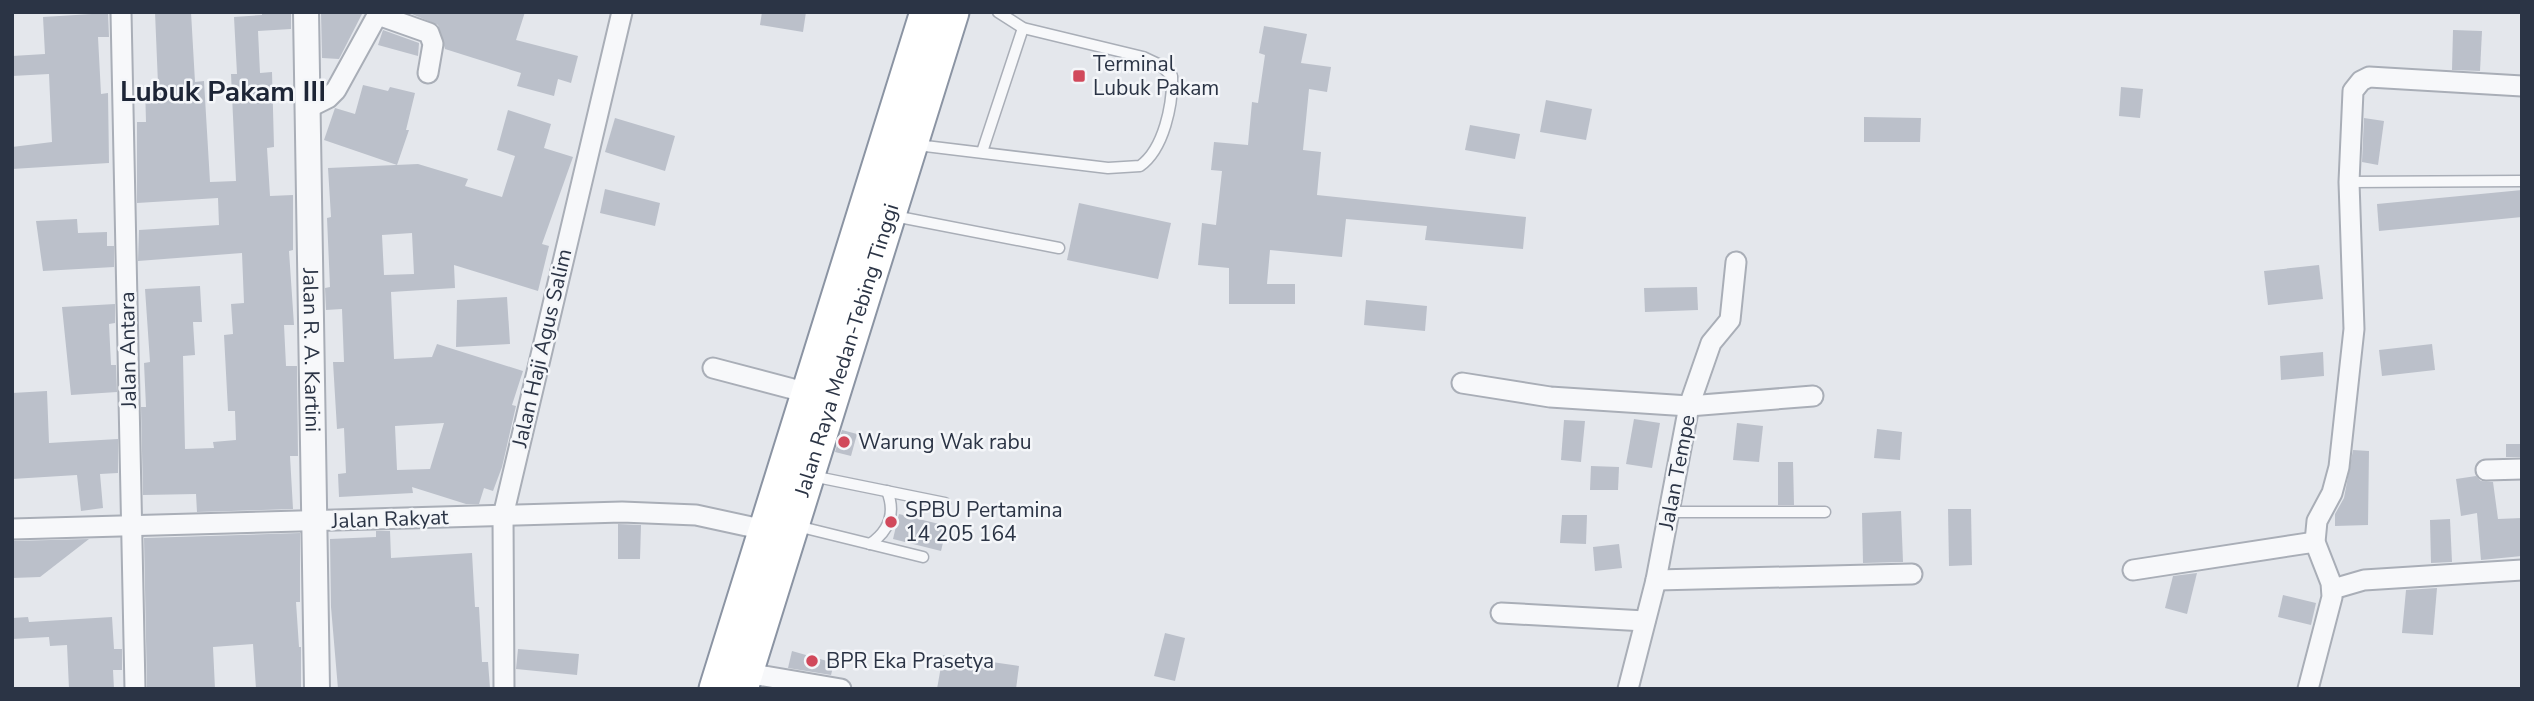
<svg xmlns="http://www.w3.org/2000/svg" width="2534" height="701" viewBox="0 0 2534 701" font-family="'Nunito Sans',sans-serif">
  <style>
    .building { fill: #bbc0ca; fill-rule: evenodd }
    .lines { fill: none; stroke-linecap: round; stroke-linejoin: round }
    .service-casing { stroke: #a9aeb7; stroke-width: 13 }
    .minor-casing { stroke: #a9aeb7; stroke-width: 23 }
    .tertiary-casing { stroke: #a9aeb7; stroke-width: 28 }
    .trunk-casing { stroke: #8b94a3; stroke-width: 37 }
    .service { stroke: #f7f8fa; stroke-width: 10 }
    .minor { stroke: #f7f8fa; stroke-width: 19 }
    .tertiary { stroke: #f7f8fa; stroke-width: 24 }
    .trunk { stroke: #fff; stroke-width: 33 }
    .poi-dot { fill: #d1495b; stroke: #f4f6f9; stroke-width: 2.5 }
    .labels { text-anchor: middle; stroke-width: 5; stroke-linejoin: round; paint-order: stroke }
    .poi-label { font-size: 21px; fill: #2b3445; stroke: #f4f6f9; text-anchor: start }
    .street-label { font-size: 21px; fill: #2b3445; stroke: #f4f6f9 }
    .district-label { font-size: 28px; font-weight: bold; fill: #1d2536; stroke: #f4f6f9 }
  </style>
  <rect width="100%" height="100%" fill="#e4e7ec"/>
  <g class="building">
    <path d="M155,12H191L195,82L204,81L210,182L236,181L231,74H237L234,17L262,15V12H291V29L258,31L260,73L272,72L274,147L267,148L270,196L293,195V250L289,251L294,325H284L286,366H297L298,456H290L293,509L197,512L196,494L143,495L141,407H146L144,363L150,362L145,289L200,286L202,322H193L195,355L183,356L185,449L214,448L213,442L236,440L235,411H228L224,335L233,334L231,304L244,303L242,253L138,261L139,230L219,225L218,198L137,203V122H146L145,85L158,84Z"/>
    <path d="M321,12H363L339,59L322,58Z"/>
    <path d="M407,12H525L516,40L578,56L571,83L558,79L554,96L517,86L521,73L445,49L438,25Z"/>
    <path d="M762,12H806L803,32L760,25Z"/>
    <path d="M108,13L109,37H98L101,94L108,93L109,163L12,169V147L52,142L49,74L12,76V56L45,54L43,17Z"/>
    <path d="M1264,26L1307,34L1301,63L1331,67L1327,92L1309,89L1303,150L1321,152L1317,195L1526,217L1523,249L1425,240L1427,226L1346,219L1342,257L1270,250L1267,284H1295V304H1229V268L1198,265L1202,223L1216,225L1222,171L1211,170L1214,142L1248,145L1252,102L1258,103L1265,55L1259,53Z"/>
    <path d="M383,30L419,43L418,56L378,45Z"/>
    <path d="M2453,30L2482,31L2480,71L2452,70Z"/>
    <path d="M363,85L388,91L390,87L415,93L406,130H409L397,165L324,140L335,108L355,114Z"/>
    <path d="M2121,87L2143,89L2140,118L2119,116Z"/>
    <path d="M1546,100L1592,109L1586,140L1540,132Z"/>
    <path d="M508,110L551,124L544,148L573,157L542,244L549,246L538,291L454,265L455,288L391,292L394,359L432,357L437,344L523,371L512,405L516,406L502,467L493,491L484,488L479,504H466L412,487L413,493L339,497L338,474L346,473L344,428L337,429L333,362H344L342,309L326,310L325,288L330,287L327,218L331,217L328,168L418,164L468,179L465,186L502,197L515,156L497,150ZM412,233L414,274L384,275L382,235ZM444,423L430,469L397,470L395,426Z"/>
    <path d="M1864,117L1921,118L1920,142H1864Z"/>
    <path d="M615,118L675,136L665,171L605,152Z"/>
    <path d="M2364,118L2384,121L2378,165L2362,162Z"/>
    <path d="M1470,125L1520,134L1515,159L1465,150Z"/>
    <path d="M605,189L660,203L655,226L600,213Z"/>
    <path d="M2522,190V217L2379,231L2377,204Z"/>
    <path d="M1079,203L1171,223L1158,279L1067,260Z"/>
    <path d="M77,219L78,233L107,232V246H114V267L43,271L36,221Z"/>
    <path d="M2319,265L2323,299L2268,305L2264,271Z"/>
    <path d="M1697,287L1698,310L1645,312L1644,288Z"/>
    <path d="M507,297L510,344L456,347L457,300Z"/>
    <path d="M1366,300L1427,306L1425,331L1364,325Z"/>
    <path d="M115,304V323L109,324L111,365H116L117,392L71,395L62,307Z"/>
    <path d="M2432,344L2435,370L2382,376L2379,350Z"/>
    <path d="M2323,352L2324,376L2281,380L2280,356Z"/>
    <path d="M47,391L49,443L118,439V473L100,474L103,508L81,511L77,475L12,479V393Z"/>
    <path d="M1634,419L1660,423L1652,468L1626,464Z"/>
    <path d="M1564,420L1585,421L1581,462L1561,460Z"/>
    <path d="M1737,423L1763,426L1759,462L1733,460Z"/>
    <path d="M1877,429L1902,432L1900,460L1874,458Z"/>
    <path d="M842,430L857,434L851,456L835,452Z"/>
    <rect x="2506" y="444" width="16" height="13"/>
    <path d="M2353,450L2369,451L2368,525L2335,526V514L2344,498Z"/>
    <path d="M1778,462H1793L1794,505H1778Z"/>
    <path d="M1591,466L1619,467L1618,490H1590Z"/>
    <path d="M2476,476L2481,481L2493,482L2498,519L2522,518V556L2481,560L2477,513L2461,516L2456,479Z"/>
    <path d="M1948,509H1971L1972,565L1949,566Z"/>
    <path d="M1901,511L1903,562L1863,563L1862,513Z"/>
    <path d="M899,514L947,526L941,551L893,539Z"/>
    <path d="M1562,515H1587L1586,544L1560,543Z"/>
    <path d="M2450,519L2452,562L2431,563L2430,520Z"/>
    <path d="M618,524L641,525L640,559H618Z"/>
    <path d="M376,531H390L391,558L472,553L475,607H479L482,662H488L490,688L338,689L331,607L330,539L376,537Z"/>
    <path d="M300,533V602H296L299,647H301V689H256L253,644L213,647L215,689H147L144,538Z"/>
    <path d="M89,539L40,577L12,578V541Z"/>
    <path d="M1619,544L1622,568L1595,571L1593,547Z"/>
    <path d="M2197,573L2187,614L2165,608L2173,576Z"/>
    <path d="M2437,588L2433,635L2402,633L2406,590Z"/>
    <path d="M2283,595L2316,603L2311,625L2278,617Z"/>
    <path d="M28,617L29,622L112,617L114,649H122V670H113L114,689H69L67,645L50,646L49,637L12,639V618Z"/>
    <path d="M1165,633L1185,638L1175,681L1154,676Z"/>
    <path d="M518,649L579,654L577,675L516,669Z"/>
    <path d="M792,651L834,663L831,675L788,668Z"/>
    <path d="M943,655L1019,666L1016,689H937Z"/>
  </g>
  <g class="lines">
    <g class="service-casing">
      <g id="service">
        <path d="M917,145L1108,168L1140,166C1164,149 1173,104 1172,76L1160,65L1143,57L1023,28L998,12"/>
        <path d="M982,152L1023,28"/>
        <path d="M2349,182L2522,181"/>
        <path d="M894,216L1059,248"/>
        <path d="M812,476L945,503"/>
        <path d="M1670,512H1825"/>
        <path d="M797,526L923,557"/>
        <path d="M870,544C889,531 896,513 887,491"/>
      </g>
    </g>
    <g class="minor-casing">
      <g id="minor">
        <path d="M121,12L135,689"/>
        <path d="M378,15L429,33L433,44L428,73"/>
        <path d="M308,108L328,98L336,90L379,12"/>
        <path d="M713,368L808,393"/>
        <path d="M1462,383L1550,397L1689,406L1813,396"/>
        <path d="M2486,470L2522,469"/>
        <path d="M12,529L622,512L696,515L765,530"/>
        <path d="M2133,570L2315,542"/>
        <path d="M1656,580L1912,574"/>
        <path d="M2333,589L2364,580L2522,570"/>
        <path d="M1501,613L1645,621"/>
        <path d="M746,673L841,689"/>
        <path d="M504,689L503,516L622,12"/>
        <path d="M1628,689L1656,580L1689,406L1711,343L1730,320L1736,262"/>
        <path d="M2308,689L2332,597L2331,583L2315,542L2317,521L2332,493L2339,467L2354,329L2349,182L2353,91L2361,81L2369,77L2522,86"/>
      </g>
    </g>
    <g class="tertiary-casing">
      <g id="tertiary">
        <path id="s1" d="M306,12L317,689"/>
      </g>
    </g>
    <g class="trunk-casing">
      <g id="trunk">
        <path d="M716,689L927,12"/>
        <path id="s2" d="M741,689L952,12"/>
      </g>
    </g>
    <use href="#service" class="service"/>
    <use href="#minor" class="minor"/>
    <use href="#tertiary" class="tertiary"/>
    <use href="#trunk" class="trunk"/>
  </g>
  <g class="poi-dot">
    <rect x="1072" y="69" width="14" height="14" rx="3.5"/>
    <circle cx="844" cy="442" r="7"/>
    <circle cx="891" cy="522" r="7"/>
    <circle cx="812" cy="661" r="7"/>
  </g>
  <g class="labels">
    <g class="poi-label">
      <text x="1093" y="71">Terminal<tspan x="1093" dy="24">Lubuk Pakam</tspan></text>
      <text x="858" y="449">Warung Wak rabu</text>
      <text x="905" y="517">SPBU Pertamina<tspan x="905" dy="24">14 205 164</tspan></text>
      <text x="826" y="668">BPR Eka Prasetya</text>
    </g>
    <g class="street-label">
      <text transform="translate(542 348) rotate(-77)" y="7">Jalan Haji Agus Salim</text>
      <text transform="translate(128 350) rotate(-91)" y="7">Jalan Antara</text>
      <text dy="7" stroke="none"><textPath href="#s1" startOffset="338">Jalan R. A. Kartini</textPath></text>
      <text dy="7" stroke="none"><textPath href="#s2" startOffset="355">Jalan Raya Medan-Tebing Tinggi</textPath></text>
      <text transform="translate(1677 472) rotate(-79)" y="7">Jalan Tempe</text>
      <text transform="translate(390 519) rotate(-2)" y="7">Jalan Rakyat</text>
    </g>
    <g class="district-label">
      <text x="223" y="101">Lubuk Pakam III</text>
    </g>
  </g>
  <rect width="2534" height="701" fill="none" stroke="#2b3445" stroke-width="28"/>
</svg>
